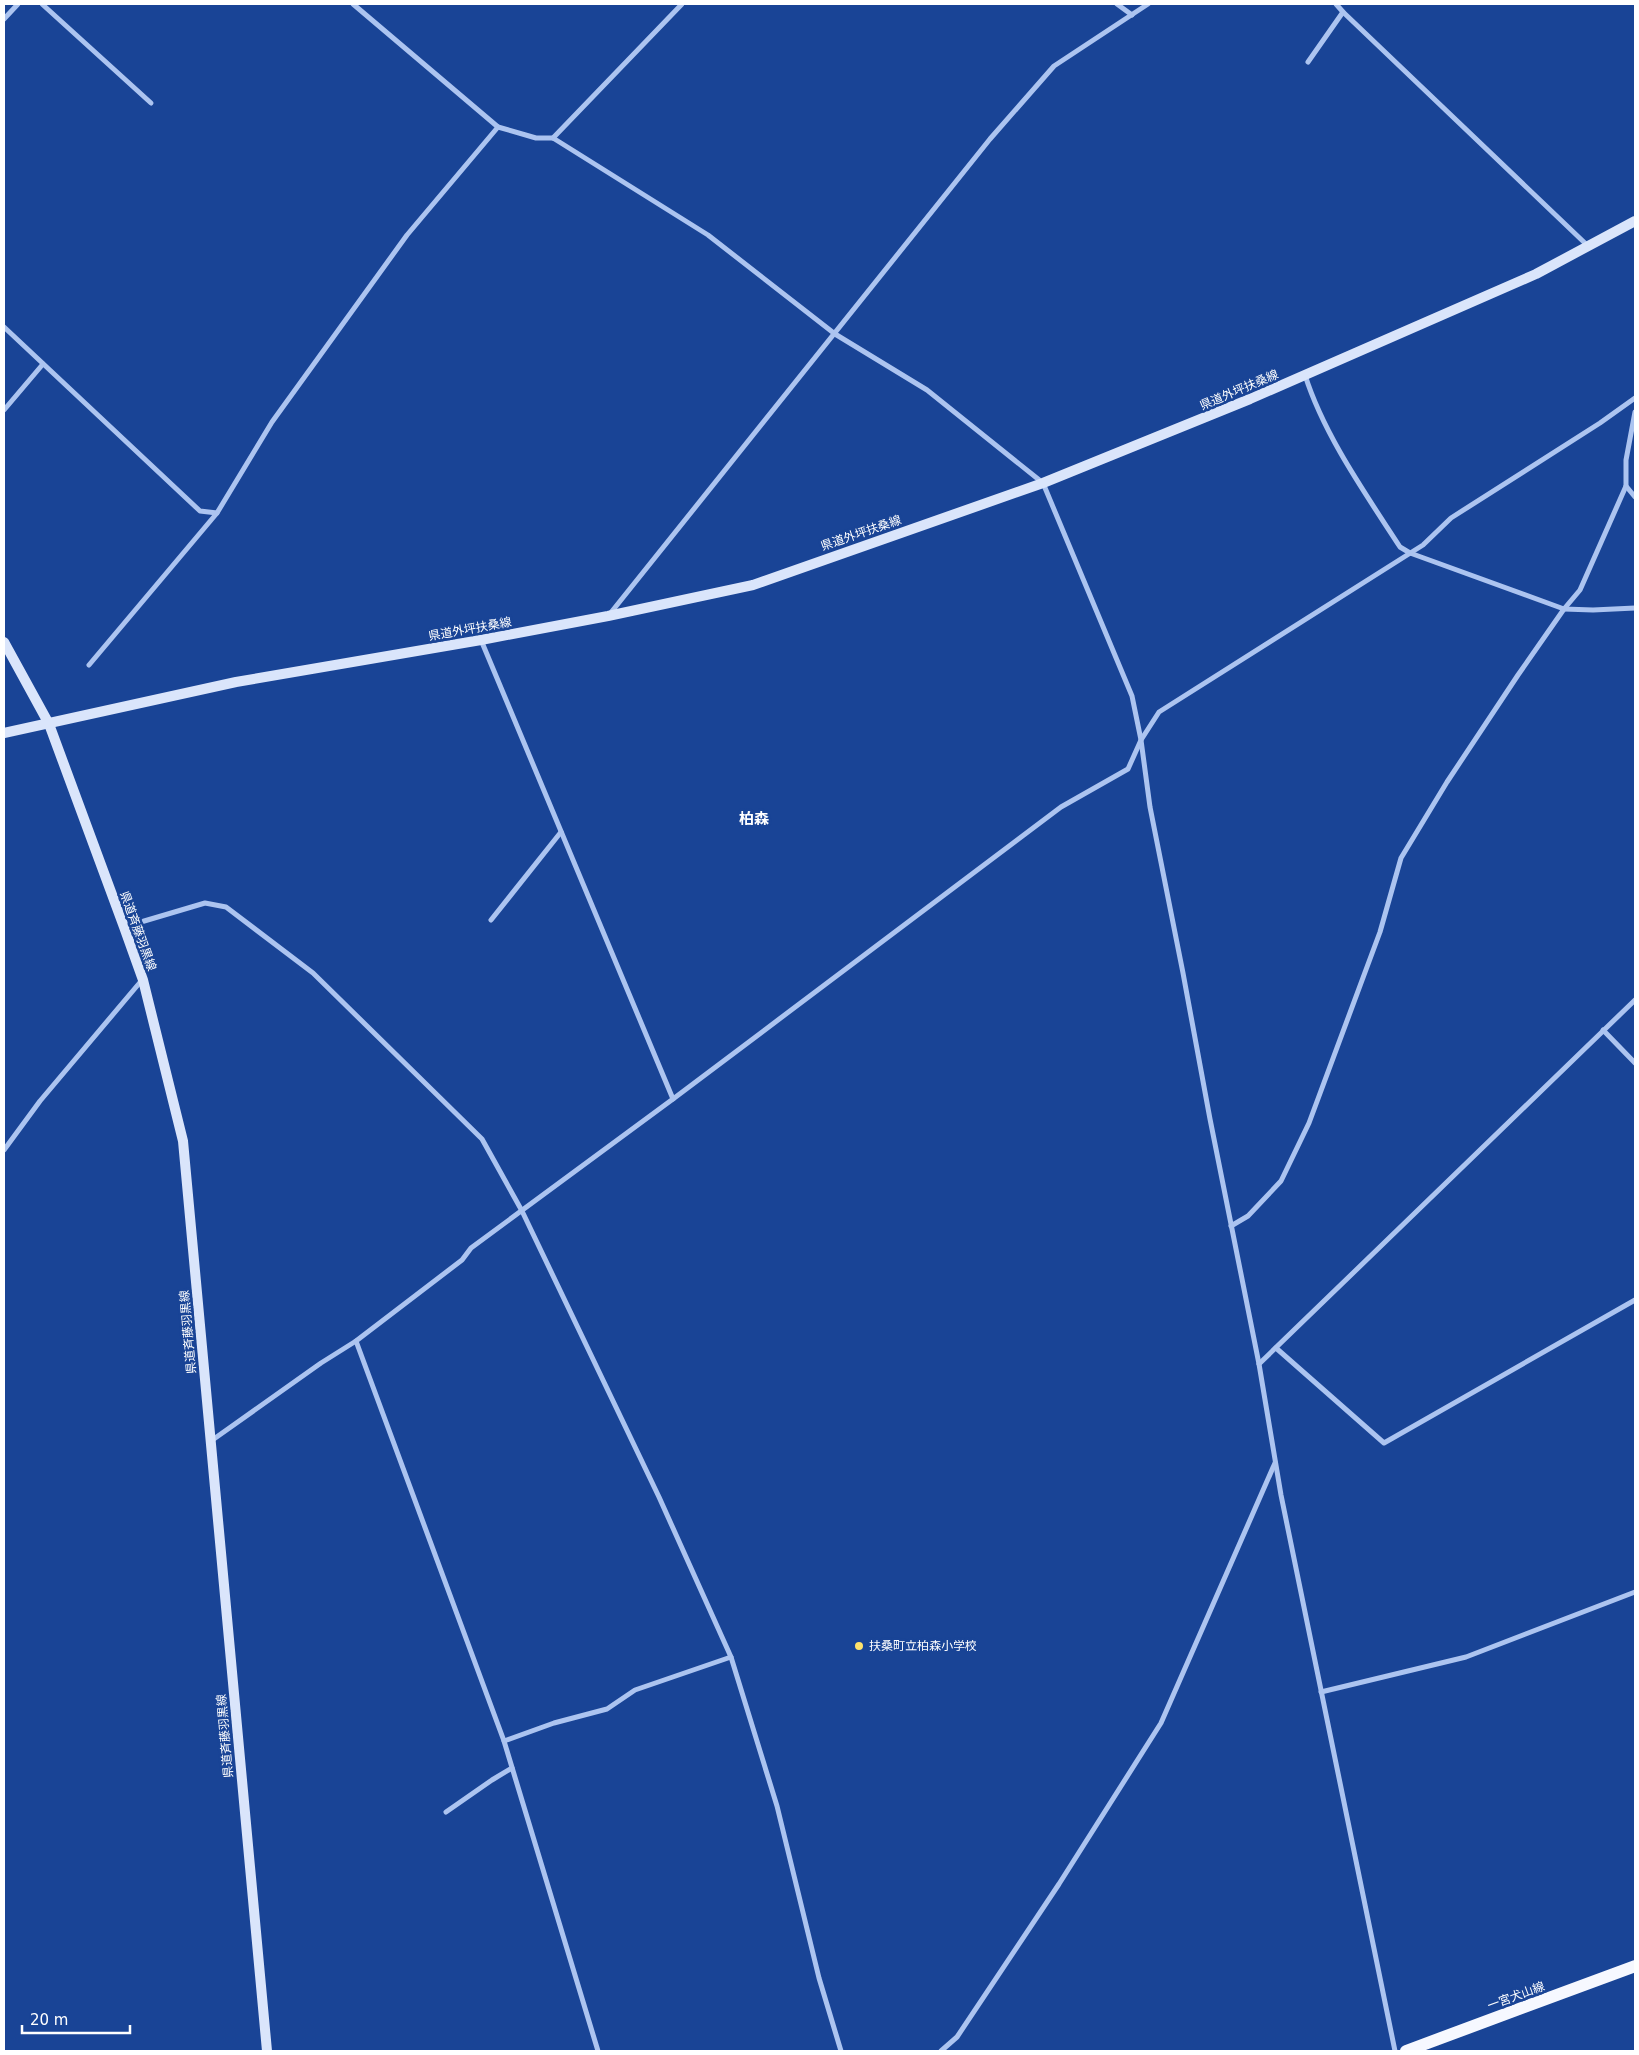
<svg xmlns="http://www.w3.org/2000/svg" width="1639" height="2055" viewBox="0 0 1639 2055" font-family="'DejaVu Sans','Noto Sans JP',sans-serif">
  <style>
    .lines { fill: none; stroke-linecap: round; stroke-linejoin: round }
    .street { stroke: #acc4f0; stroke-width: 5 }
    .secondary { stroke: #dae5fb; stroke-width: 10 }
    .primary { stroke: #f6f8ff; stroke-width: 12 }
    .poi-dot { fill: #ffe36c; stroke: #194496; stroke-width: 2 }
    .labels { text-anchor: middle; stroke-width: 5; stroke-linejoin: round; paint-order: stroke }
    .street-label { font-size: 12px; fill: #fff; stroke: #194496 }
    .poi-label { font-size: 12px; fill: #fff; stroke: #194496; text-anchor: start }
    .quarter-label { font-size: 15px; font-weight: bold; fill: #fff; stroke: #194496 }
  </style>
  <rect width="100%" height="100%" fill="#194496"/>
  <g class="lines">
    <g class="street">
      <path d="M42,4L151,103"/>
      <path d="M353,4L498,127L536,138H553L708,235L835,334L927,390L1043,483L1132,696L1141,740L1150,807L1183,973L1210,1119L1259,1364L1281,1495L1395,2051"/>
      <path d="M1117,4L1132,15"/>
      <path d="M1336,4L1343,12L1588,246"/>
      <path d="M4,19L18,4"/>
      <path d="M1308,62L1343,12"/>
      <path d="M553,138L682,4"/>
      <path d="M4,327L200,511L217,513"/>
      <path d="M1305,375C1324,435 1365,493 1400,547L1410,553L1564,609L1593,610L1635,608"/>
      <path d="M4,410L43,364"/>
      <path d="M1626,486L1635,497"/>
      <path d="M609,615L990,139L1054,66L1148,4"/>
      <path d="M481,640L673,1099"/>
      <path d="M89,665L217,513L272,422L407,235L498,127"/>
      <path d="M491,920L561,832"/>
      <path d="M124,927L205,903L226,907L313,973L482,1139L522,1211L659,1497L731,1657L777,1806L819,1978L841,2051"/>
      <path d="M1603,1030L1635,1063"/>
      <path d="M4,1150L40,1101L142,980"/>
      <path d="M1231,1226L1248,1216L1281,1181L1309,1123L1380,932L1401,858L1447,782L1518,675L1564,609L1580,590L1626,486V460L1635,412"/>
      <path d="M356,1341L504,1741L598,2051"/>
      <path d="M1276,1348L1384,1443L1635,1300"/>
      <path d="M1259,1364L1635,1000"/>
      <path d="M211,1441L321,1363L356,1341L462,1260L471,1248L673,1099L1061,807L1128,769L1141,740L1159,712L1423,545L1451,518L1600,423L1635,398"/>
      <path d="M1321,1692L1466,1657L1635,1592"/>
      <path d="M504,1741L554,1723L607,1709L635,1690L731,1657"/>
      <path d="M446,1812L492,1780L512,1768"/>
      <path d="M941,2051L957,2037L1059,1884L1161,1723L1275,1463"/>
    </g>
    <g class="secondary">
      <path d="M4,642L49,724L124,927L143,980L183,1141L267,2051"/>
      <path d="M4,733L236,682L481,640L608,616L753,585L1043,483L1250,399L1536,274L1635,221"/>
    </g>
    <path class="primary" d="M1406,2051L1635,1966"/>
  </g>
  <circle class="poi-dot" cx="859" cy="1646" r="5"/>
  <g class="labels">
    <g class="street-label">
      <text transform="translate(1239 390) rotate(-23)" y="4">県道外坪扶桑線</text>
      <text transform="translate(861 533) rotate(-19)" y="4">県道外坪扶桑線</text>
      <text transform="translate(470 629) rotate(-10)" y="4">県道外坪扶桑線</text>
      <text transform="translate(138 931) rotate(70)" y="4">県道斉藤羽黒線</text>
      <text transform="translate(188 1332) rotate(-95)" y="4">県道斉藤羽黒線</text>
      <text transform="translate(225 1736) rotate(-95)" y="4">県道斉藤羽黒線</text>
      <text transform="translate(1516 1996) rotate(-20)" y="4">一宮犬山線</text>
    </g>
    <g class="poi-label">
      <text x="869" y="1650">扶桑町立柏森小学校</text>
    </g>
    <g class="quarter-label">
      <text x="754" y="824">柏森</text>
    </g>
  </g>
  <rect width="1639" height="2055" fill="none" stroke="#ffffff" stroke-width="10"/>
  <path d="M22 2025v8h108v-8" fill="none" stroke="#ffffff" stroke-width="2.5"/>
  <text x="30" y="2025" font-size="15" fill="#ffffff" stroke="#194496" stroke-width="4" paint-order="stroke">20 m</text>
</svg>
